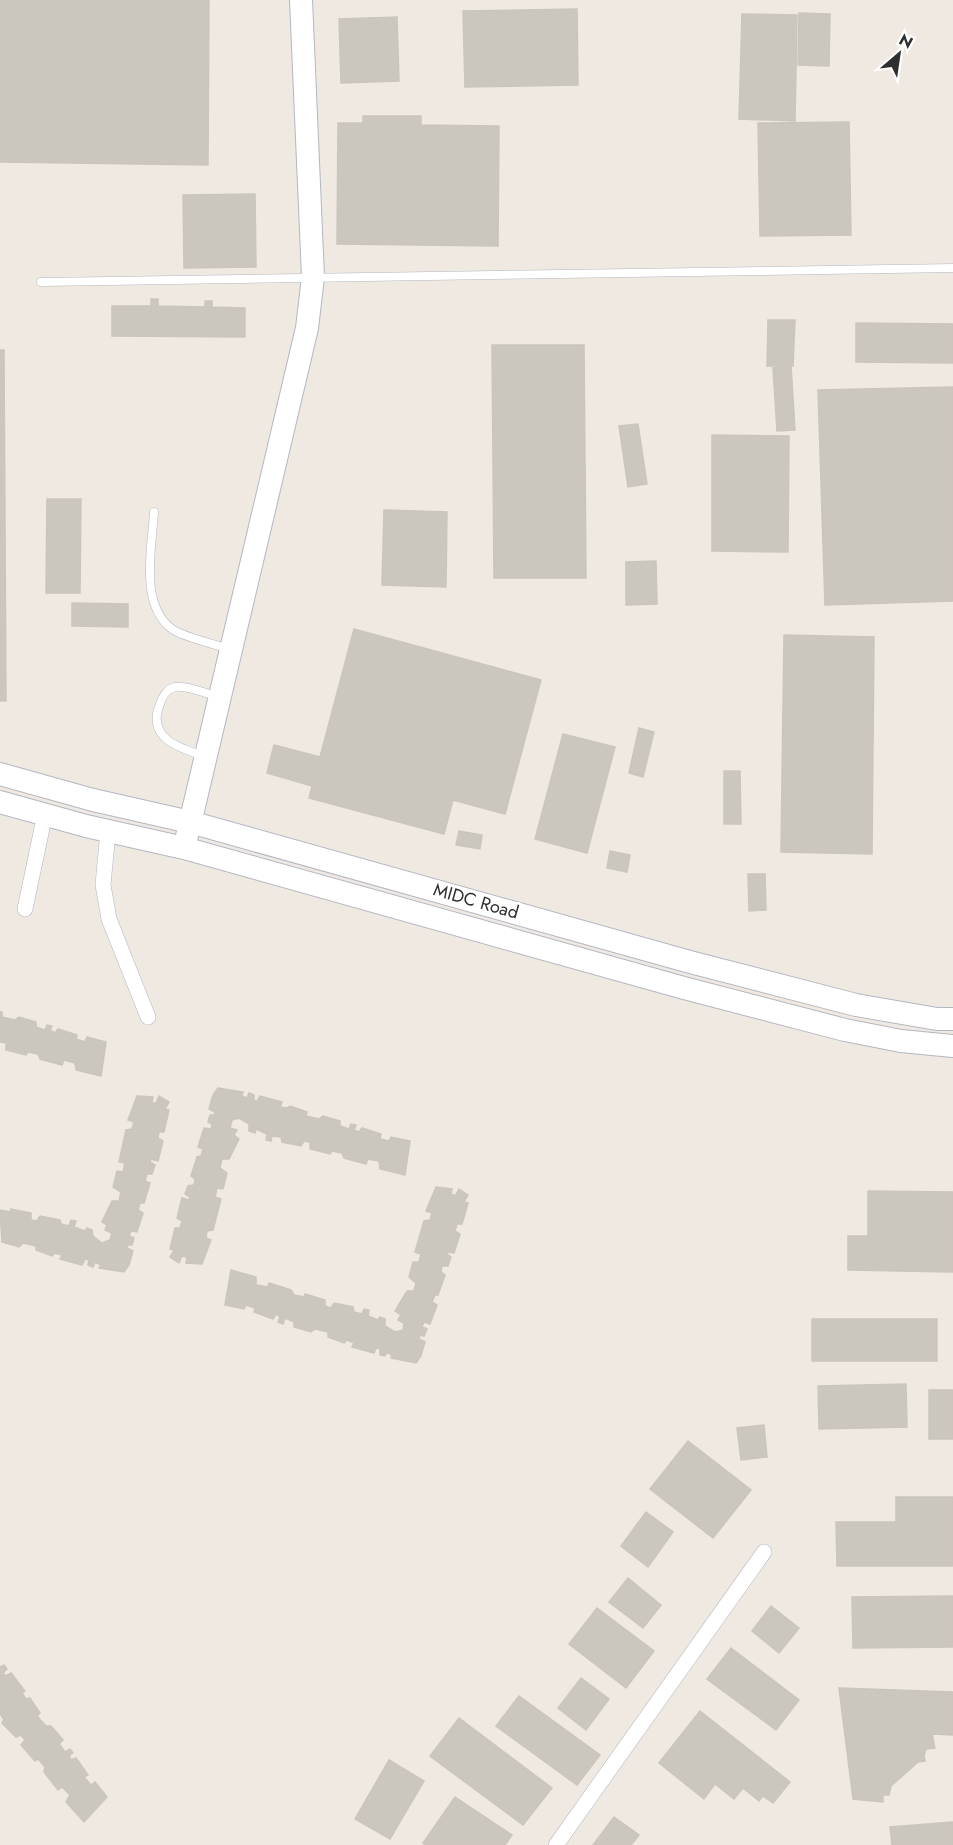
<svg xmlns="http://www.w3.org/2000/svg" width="953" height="1845" viewBox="0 0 953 1845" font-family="Jost,sans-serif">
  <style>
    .building { fill: #cbc7bf; stroke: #cbc5ba; stroke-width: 1.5 }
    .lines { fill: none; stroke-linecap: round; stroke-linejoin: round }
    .lane-casing { stroke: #b4b7c1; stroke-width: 9 }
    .street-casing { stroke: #b4b7c1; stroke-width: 16 }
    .secondary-casing { stroke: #b4b7c1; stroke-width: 24 }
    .lane { stroke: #fff; stroke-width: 8 }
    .street { stroke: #fff; stroke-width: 15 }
    .secondary { stroke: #fff; stroke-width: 22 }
    .labels { text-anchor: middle; stroke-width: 5; stroke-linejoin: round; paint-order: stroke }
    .street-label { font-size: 18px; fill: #2e2e2e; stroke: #fff }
  </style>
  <rect width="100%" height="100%" fill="#efe9e1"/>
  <g class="building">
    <path d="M0,0H209L208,165L0,162Z"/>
    <path d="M577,9L578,85L465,87L463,11Z"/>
    <path d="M799,13L830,14L829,66L798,65Z"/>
    <path d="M742,14L797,15L795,121L739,119Z"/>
    <path d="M397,17L399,81L341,83L339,19Z"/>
    <path d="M363,116H421V125L499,126L498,246L337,244L338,123H363Z"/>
    <path d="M849,122L851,235L760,236L758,123Z"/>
    <path d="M255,194L256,267L184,268L183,195Z"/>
    <path d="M151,299H158V306L205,307V301H212V307L245,308V337L112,336V306H151Z"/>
    <path d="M768,320H795L793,366H767Z"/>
    <path d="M856,323L953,324V363L856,362Z"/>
    <path d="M492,345H584L586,578H494Z"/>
    <path d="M0,350H4L6,701H0Z"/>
    <path d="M791,366L795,430L777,431L773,368Z"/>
    <path d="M953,387V601L825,605L818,390Z"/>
    <path d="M638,424L647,484L628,487L619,426Z"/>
    <path d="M712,435L789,436L788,552L712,551Z"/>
    <path d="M47,499H81L80,593H46Z"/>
    <path d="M384,510L447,512L446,587L382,585Z"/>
    <path d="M656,561L657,604L626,605V562Z"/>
    <path d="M72,603L128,604V627L72,626Z"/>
    <path d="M354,629L541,680L505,814L453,800L444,834L309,798L312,786L267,773L274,745L320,757Z"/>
    <path d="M784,635L874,637L872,854L781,852Z"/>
    <path d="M639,728L654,732L643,777L629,773Z"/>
    <path d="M563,734L615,747L587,853L535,839Z"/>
    <path d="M724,771H740L741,824H724Z"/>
    <path d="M459,831L482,835L480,849L456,845Z"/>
    <path d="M610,851L630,855L627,872L607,868Z"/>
    <path d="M748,874H765L766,910L749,911Z"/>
    <path d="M0,1012H2V1017L15,1020L19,1017L36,1022V1027L45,1030L47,1025L52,1026L50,1030L55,1033L58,1029L77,1035L76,1039L85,1042L87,1037L106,1042L101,1076L76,1070L75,1063L64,1060L62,1065L40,1059L38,1054L28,1052L26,1055L6,1050V1043L0,1042Z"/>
    <path d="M218,1088L243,1092L242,1096L247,1098L249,1093L254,1095V1101H257L260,1096L282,1102L280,1107L287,1108L290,1106L307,1112L306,1116L319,1119L323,1116L340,1121V1126L349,1129L351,1124L356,1125L354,1130L359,1132L362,1128L381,1134L380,1139L389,1141L391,1137L410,1141L405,1175L380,1169L379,1161L368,1159L366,1164L344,1158L342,1153L332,1151L330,1154L310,1149V1142L304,1141L301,1146L282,1142L281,1137L272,1136L271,1141L266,1140L267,1134L256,1129L255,1133L249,1131V1124L239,1118L232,1120L230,1128L237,1130L234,1135L239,1139L229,1159H222L220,1168L227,1173L223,1189L217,1188L215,1197L221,1199L213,1230L207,1231L206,1238L211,1240L202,1264L186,1263L187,1257L182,1256L179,1263L170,1257L174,1250L170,1249L175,1228H180L182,1221L177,1218L182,1198L189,1200L190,1197L185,1194L188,1186L194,1185L195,1179L191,1176L197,1157L201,1156L203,1149L198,1147L204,1128L211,1129L212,1124L208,1122L210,1115H214L215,1112L209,1109L213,1095Z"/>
    <path d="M137,1096L153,1097L152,1103H156L159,1096L169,1102L165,1109L169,1110L164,1132H159L158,1138L163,1141L158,1161L151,1159L150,1162L155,1165L152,1174H147L145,1181L150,1183L144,1203H140L138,1210L143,1213L137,1232L131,1231L129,1236L134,1238L132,1245H128L127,1248L133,1251L129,1265L124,1272L99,1268L101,1265L95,1262L93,1267L88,1265L89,1260L85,1259L82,1265L60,1259L62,1255L55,1253L52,1256L36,1250V1246L23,1243L19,1247L2,1242L0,1210L10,1212L11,1209L31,1213V1220L37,1221L40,1216L60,1220L61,1224L69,1226L71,1220L76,1221L74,1227L85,1231L87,1228L92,1230L93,1236L102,1243L110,1240L112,1233L105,1230L107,1225L102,1222L112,1201H119L121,1192L113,1187L117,1171L123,1172L125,1163L119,1162L126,1130L132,1129L134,1122L128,1120Z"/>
    <path d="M436,1187L452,1189L451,1195H456L459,1189L468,1195L464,1202L468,1203L462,1224H457L455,1231L460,1234L454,1253L448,1252L447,1254L451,1257L448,1266H442L441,1272L445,1275L438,1295H435L432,1302L437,1305L430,1324L424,1322L422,1327L427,1329L424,1336L420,1335L419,1339L425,1342L421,1356L416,1363L391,1358L392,1355L387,1352L385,1356L380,1355V1349L376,1348L374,1353L352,1347L354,1343L347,1340L344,1343L328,1337V1332L315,1329L311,1332L294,1327V1322L285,1318L283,1324L278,1322L280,1317L276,1314L273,1319L254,1312L255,1308L246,1305L244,1309L225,1305L231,1270L256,1277V1285L268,1287L269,1283L291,1290L294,1295L304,1297L305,1294L325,1300V1306L331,1308L334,1303L353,1307L354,1312L362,1314L364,1309L369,1310L368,1316L378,1320L380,1317L385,1319V1326L395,1332L403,1330L404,1323L398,1320L401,1315L395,1311L407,1291H414L416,1283L409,1277L413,1262H419L421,1254L415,1252L424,1221L430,1220L432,1213L426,1211Z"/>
    <path d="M868,1191L953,1192V1272L848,1270V1236H868Z"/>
    <rect x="812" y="1319" width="125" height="42"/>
    <path d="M906,1384L907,1427L819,1429L818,1386Z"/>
    <rect x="929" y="1390" width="24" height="49"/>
    <path d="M764,1425L767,1457L741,1460L737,1428Z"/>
    <path d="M688,1441L751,1490L713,1538L650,1489Z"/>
    <path d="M896,1497H953V1566H837L836,1522H896Z"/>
    <path d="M646,1512L673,1532L648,1567L621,1546Z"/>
    <path d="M628,1578L661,1605L643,1628L609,1602Z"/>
    <path d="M953,1596V1647L853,1648L852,1597Z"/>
    <path d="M771,1606L799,1628L779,1653L752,1631Z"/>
    <path d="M597,1608L654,1651L626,1688L569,1644Z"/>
    <path d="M731,1648L799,1700L776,1730L707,1679Z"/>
    <path d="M4,1665L7,1669L3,1673L6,1676L11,1673L25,1691L22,1693L26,1699L30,1698L40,1713L37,1716L46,1726H51L63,1740L59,1744L65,1752L70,1749L73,1753L69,1755L71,1760L76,1758L88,1775L84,1777L91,1785L95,1782L107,1797L84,1822L66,1802L70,1795L62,1787L58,1790L44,1772L45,1767L38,1759L35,1761L21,1745L25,1740L21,1735L16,1737L2,1723L4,1719L0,1714V1667Z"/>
    <path d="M581,1678L609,1699L586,1730L558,1708Z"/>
    <path d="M839,1688L953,1692V1735L932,1734L935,1748L926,1749L924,1756L925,1761L918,1762L891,1786L889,1795H883V1802L853,1799Z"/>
    <path d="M519,1696L600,1755L577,1785L496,1726Z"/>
    <path d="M700,1711L790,1782L773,1803L763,1796L759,1801L743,1788L734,1799L715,1784L704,1799L659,1763Z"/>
    <path d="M459,1718L552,1788L523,1825L430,1756Z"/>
    <path d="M389,1760L424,1781L390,1839L355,1819Z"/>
    <path d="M455,1797L512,1835L505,1845H426L423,1843Z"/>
    <path d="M614,1817L639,1835L631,1845H593Z"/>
    <path d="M953,1822V1845H892L890,1827Z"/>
  </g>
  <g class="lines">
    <g class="lane-casing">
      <g id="lane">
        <path d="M41,282L953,268"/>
        <path d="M154,512C152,547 139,605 172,629C183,637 214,644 229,649"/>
        <path d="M204,756C178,748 146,737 160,704C162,697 167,689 175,687C185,685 206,693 216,696"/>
      </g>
    </g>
    <g class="street-casing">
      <g id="street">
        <path d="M108,831L103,885L109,919L148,1017"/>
        <path d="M25,909L45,814"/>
        <path d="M556,1845L764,1552"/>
      </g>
    </g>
    <g class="secondary-casing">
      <g id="secondary">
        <path d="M0,774L93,800L190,822L690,962L856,1005L937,1019H953"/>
        <path d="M0,802L86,826L184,848L684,988L845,1030L901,1041L953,1046"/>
        <path d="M187,836L307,328L313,277L301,0"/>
      </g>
    </g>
    <use href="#lane" class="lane"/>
    <use href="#street" class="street"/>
    <use href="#secondary" class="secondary"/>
  </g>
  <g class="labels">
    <g class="street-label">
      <text transform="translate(476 901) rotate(16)" y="6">MIDC Road</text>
    </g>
  </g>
  <g transform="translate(899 54) rotate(29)" stroke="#ffffff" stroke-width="4.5" paint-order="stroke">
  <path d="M0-4.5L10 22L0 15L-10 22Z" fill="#2e2e2e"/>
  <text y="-9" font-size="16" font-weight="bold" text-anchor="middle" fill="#2e2e2e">N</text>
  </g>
</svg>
